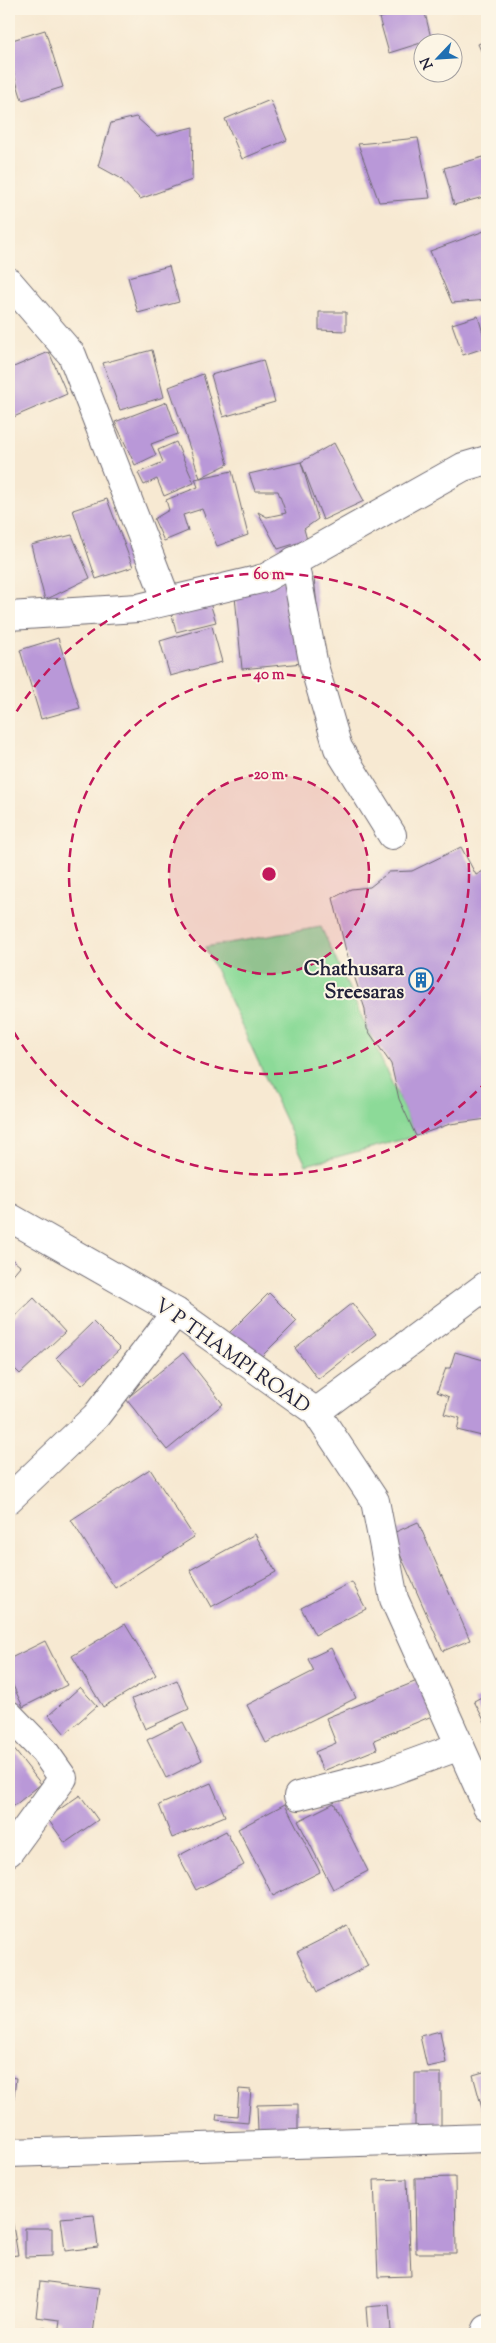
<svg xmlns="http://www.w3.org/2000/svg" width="496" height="2343" viewBox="0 0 496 2343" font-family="'Sorts Mill Goudy',serif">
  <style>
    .green { fill: #8cda98; stroke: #577e6a }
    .building { fill: #b998d8 }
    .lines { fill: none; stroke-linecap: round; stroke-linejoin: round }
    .minor-casing { stroke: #6d6870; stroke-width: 30 }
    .minor { stroke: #fff; stroke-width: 28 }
    .ring { fill: none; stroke: #c2185b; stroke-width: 2.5; stroke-dasharray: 9 6 }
    .labels { text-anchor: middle; stroke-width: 4; stroke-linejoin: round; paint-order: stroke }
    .poi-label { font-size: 20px; font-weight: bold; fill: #22223b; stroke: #fcf5e5; text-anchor: end }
    .street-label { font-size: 20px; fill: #22223b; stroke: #fcf5e5 }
    .centre { fill: #c2185b; stroke: #fcf5e5; stroke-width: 2.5 }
    .ring-label { font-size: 15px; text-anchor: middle; font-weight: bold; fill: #c2185b; stroke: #fcf5e5; stroke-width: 4; stroke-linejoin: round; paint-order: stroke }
  </style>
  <rect width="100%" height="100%" fill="#fcf5e5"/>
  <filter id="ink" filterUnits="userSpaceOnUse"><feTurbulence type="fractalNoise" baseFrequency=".02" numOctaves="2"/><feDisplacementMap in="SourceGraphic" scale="10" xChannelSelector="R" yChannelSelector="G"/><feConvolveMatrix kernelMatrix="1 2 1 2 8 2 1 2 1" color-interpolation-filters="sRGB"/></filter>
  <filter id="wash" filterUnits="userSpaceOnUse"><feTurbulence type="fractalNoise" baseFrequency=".0096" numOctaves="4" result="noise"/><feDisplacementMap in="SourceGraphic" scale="20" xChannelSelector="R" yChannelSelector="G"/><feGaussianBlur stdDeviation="1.12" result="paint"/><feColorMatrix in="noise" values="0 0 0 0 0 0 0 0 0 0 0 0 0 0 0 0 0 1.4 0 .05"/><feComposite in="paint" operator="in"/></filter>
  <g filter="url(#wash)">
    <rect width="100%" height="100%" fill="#f7e9d2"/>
    <path class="green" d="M321,927L416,1136L306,1165L205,947Z"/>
    <g id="blocks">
      <g class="building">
        <path d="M415,9H424L432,42H424L389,53L379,18Z"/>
        <path d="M45,30L63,87L22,100L9,58V41Z"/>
        <path d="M487,40V64L478,44Z"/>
        <path d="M270,100L287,140L242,159L225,119Z"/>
        <path d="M136,117L157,136L193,127L192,180L140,199L120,178L98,166L111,123Z"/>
        <path d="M418,138L430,198L379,202L358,144Z"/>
        <path d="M487,156V196L454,205L444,168Z"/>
        <path d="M487,230V300L452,303L430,251Z"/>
        <path d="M169,266L179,302L138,313L128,277Z"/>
        <path d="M319,312H346V331L319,330Z"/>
        <path d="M478,316L487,347L463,355L452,324Z"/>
        <path d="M152,350L164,397L120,410L103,363Z"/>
        <path d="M49,352L67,394L9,419V369Z"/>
        <path d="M263,360L275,402L223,417L211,375Z"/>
        <path d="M203,374L228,464L200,478L232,471L248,535L217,546L202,509L183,515L188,531L164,541L154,519L169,510L166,500L198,487L195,479L200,478L169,387Z"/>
        <path d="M167,402L178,434L151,444L156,455L135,465L115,422Z"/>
        <path d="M176,442L194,483L164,496L157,479L144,485L138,473L163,462L158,450Z"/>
        <path d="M334,443L364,501L323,520L301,462Z"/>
        <path d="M301,462L318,519L304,529L307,540L278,549L258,512L267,517L286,513L278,491H255L249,474Z"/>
        <path d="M107,499L133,567L96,579L73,510Z"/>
        <path d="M72,535L90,578L45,600L31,545Z"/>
        <path d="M314,578L323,661L242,669L234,586Z"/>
        <path d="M209,600L216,622L176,632L171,610Z"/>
        <path d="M212,626L222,662L170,676L160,641Z"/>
        <path d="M58,638L80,708L41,719L20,650Z"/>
        <path d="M461,847L476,875L487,869V1043H483L487,1047V1119L450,1124L416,1136L399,1099L391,1064L367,1029L365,1009L346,951L333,898L351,889L370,887L389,872L412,871Z"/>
        <path d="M9,1257L20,1266L9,1279Z"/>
        <path d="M269,1293L297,1321L257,1361L229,1333Z"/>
        <path d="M34,1298L65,1332L20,1374L9,1363V1322Z"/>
        <path d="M352,1303L376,1334L318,1379L295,1348Z"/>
        <path d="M93,1322L120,1349L82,1385L56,1358Z"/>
        <path d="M455,1352L487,1361L486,1437L457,1430L460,1418L444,1414L449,1397L437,1392L446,1368H450Z"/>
        <path d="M183,1353L223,1404L167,1450L126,1399Z"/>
        <path d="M150,1469L194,1537L115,1588L71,1520Z"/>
        <path d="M418,1522L470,1640L443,1651L391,1534Z"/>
        <path d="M255,1534L276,1572L211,1607L190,1570Z"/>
        <path d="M352,1582L366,1609L315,1635L301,1608Z"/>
        <path d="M125,1624L156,1675L103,1707L72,1656Z"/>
        <path d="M45,1641L67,1685L23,1707L9,1677V1659Z"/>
        <path d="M331,1648L356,1698L266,1743L247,1705L314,1671L308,1659Z"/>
        <path d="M177,1680L189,1709L145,1729L132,1699Z"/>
        <path d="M417,1681L432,1716L374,1740L377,1749L323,1771L315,1752L336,1743L326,1718Z"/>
        <path d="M80,1687L97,1706L65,1734L49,1715Z"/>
        <path d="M487,1694V1726L474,1701Z"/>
        <path d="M183,1722L202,1760L166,1778L147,1740Z"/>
        <path d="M9,1743L41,1784L9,1810Z"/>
        <path d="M211,1783L225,1816L172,1838L159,1805Z"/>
        <path d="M80,1795L98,1820L65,1843L47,1818Z"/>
        <path d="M334,1803L368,1871L333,1889L298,1821Z"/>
        <path d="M285,1804L320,1872L273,1896L238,1829Z"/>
        <path d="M226,1831L244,1865L196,1890L178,1856Z"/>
        <path d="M348,1926L368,1966L317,1992L297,1952Z"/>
        <path d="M440,2031L446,2063L427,2067L420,2036Z"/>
        <path d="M487,2071V2127L473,2075Z"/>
        <path d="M415,2073H441V2134L415,2133Z"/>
        <path d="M9,2077L16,2078L11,2124H9Z"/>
        <path d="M239,2089L251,2090L248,2123L216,2120L217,2114L237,2116Z"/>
        <path d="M298,2104V2139L248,2140L247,2132L258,2131L257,2105Z"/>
        <path d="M455,2177L456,2253H416L415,2178Z"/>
        <path d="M407,2179L411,2276L378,2277L374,2180Z"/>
        <path d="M94,2215L98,2247L65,2251L61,2218Z"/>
        <path d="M12,2220L18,2255L9,2256V2221Z"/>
        <path d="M25,2228H52V2256L25,2257Z"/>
        <path d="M40,2281L99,2288L93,2334H58L60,2320L36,2317Z"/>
        <path d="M389,2305L391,2331L368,2333L366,2307Z"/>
        <path d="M45,2327V2334H9V2330Z"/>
      </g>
    </g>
  </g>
  <g filter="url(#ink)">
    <use href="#blocks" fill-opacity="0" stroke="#6d6870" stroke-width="1"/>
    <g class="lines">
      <g class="minor-casing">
        <g id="minor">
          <path d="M9,282L72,355L167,601"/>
          <path d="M294,561L314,666L338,748L392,835"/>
          <path d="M9,616L138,608L265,578L463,467L487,460"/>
          <path d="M9,1217L176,1312L316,1412L375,1501L394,1599L487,1806"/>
          <path d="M316,1412L487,1285"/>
          <path d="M9,1499L96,1416L176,1312"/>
          <path d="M9,1715L44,1751L63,1778L9,1852"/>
          <path d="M298,1796L386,1773L460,1746"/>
          <path d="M9,2153L487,2138"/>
          <path d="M485,2334L487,2329"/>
        </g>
      </g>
      <use href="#minor" class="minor"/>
    </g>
  </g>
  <circle cx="269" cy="874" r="100" fill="#c2185b" fill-opacity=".12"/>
  <g class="ring">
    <circle cx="269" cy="874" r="100"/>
    <circle cx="269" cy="874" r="200"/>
    <path d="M487 1081A300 300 0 0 1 9 1024M9 724A300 300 0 0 1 487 667"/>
  </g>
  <defs>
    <g id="building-ring" transform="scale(1.25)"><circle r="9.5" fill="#fcf5e5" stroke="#1f6fb2" stroke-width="1.5"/><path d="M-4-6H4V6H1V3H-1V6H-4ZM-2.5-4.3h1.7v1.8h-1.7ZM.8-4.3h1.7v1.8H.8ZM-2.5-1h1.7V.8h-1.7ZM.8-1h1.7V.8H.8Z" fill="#1f6fb2"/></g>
  </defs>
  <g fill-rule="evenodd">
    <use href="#building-ring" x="421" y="980"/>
  </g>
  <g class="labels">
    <g class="poi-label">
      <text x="404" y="975">Chathusara<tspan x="404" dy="23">Sreesaras</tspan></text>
    </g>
    <g class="street-label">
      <text transform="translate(233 1355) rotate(35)" y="7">V P THAMPI ROAD</text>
    </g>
  </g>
  <circle cx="269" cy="874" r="8" class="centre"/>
  <g class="ring-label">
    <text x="269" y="579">60 m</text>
    <text x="269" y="679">40 m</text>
    <text x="269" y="779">20 m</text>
  </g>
  <rect width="496" height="2343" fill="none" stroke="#fcf5e5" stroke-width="30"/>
  <g transform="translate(438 58) rotate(245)"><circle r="24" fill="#fcf5e5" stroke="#a5a1a1"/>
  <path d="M0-4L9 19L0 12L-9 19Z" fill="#1f6fb2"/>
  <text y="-8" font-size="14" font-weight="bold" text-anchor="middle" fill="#22223b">N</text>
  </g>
</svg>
